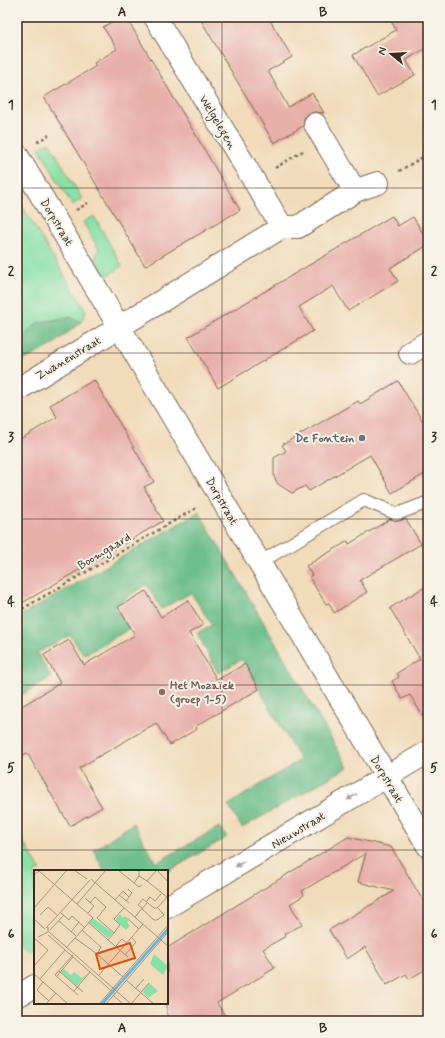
<svg xmlns="http://www.w3.org/2000/svg" width="445" height="1038" viewBox="0 0 445 1038" font-family="Mynerve,sans-serif">
  <style>
    .green { fill: #88e1a6; stroke: #628662 }
    .forest { fill: #6ebf8b; stroke: #547454 }
    .building { fill: #e8afa9 }
    .lines { fill: none; stroke-linecap: round; stroke-linejoin: round }
    .lane-casing { stroke: #7b6855; stroke-width: 14 }
    .street-casing { stroke: #7b6855; stroke-width: 24 }
    .path { stroke: #7b6855; stroke-width: 2.5; stroke-dasharray: 3 3; stroke-linecap: butt }
    .lane { stroke: #fff; stroke-width: 12 }
    .street { stroke: #fff; stroke-width: 22 }
    .oneway { fill: #a79f9a }
    .grid { fill: none; stroke: #3b2a1e; stroke-width: 1; stroke-opacity: 0.55 }
    .worship-dot { fill: #6b7280; stroke: #f7f3e8; stroke-width: 1.5 }
    .education-dot { fill: #8d6e63; stroke: #f7f3e8; stroke-width: 1.5 }
    .labels { text-anchor: middle; stroke-width: 4; stroke-linejoin: round; paint-order: stroke }
    .street-label { font-size: 12px; fill: #3b2a1e; stroke: #f7f3e8 }
    .worship-label { font-size: 12px; font-weight: bold; fill: #5b616d; stroke: #f7f3e8; text-anchor: end }
    .education-label { font-size: 12px; font-weight: bold; fill: #785e54; stroke: #f7f3e8; text-anchor: start }
    .inset-road { fill: none; stroke: #a9947c; stroke-width: 1 }
    .view { fill: #d7540e; fill-opacity: 0.15; stroke: #d7540e; stroke-width: 2 }
    .inset-edge { fill: none; stroke: #3b2a1e; stroke-width: 2 }
    .neatline { fill: none; stroke: #3b2a1e; stroke-width: 1.5 }
    .grid-label { font-size: 13px; text-anchor: middle; font-weight: bold; fill: #3b2a1e }
  </style>
  <rect width="100%" height="100%" fill="#f7f3e8"/>
  <filter id="ink" filterUnits="userSpaceOnUse"><feTurbulence type="fractalNoise" baseFrequency=".025" numOctaves="2"/><feDisplacementMap in="SourceGraphic" scale="8" xChannelSelector="R" yChannelSelector="G"/><feConvolveMatrix kernelMatrix="1 2 1 2 8 2 1 2 1" color-interpolation-filters="sRGB"/></filter>
  <filter id="wash" filterUnits="userSpaceOnUse"><feTurbulence type="fractalNoise" baseFrequency=".012" numOctaves="4" result="noise"/><feDisplacementMap in="SourceGraphic" scale="16" xChannelSelector="R" yChannelSelector="G"/><feGaussianBlur stdDeviation="0.9" result="paint"/><feColorMatrix in="noise" values="0 0 0 0 0 0 0 0 0 0 0 0 0 0 0 0 0 1.4 0 .05"/><feComposite in="paint" operator="in"/></filter>
  <g filter="url(#wash)">
    <rect width="100%" height="100%" fill="#f2dbbb"/>
    <g class="green">
      <path d="M49,142L82,199L72,205L39,148Z"/>
      <path d="M17,198L86,311L81,322L69,317L37,323L17,344Z"/>
      <path d="M94,216L122,266L106,277L95,258L99,249L83,222Z"/>
      <path d="M17,832L41,871H35V949L28,953L17,945Z"/>
    </g>
    <g class="forest">
      <path d="M69,317L81,322L51,346L17,364V344L37,323Z"/>
      <path d="M199,512L348,767L242,828L228,805L300,760L242,659L218,673L197,633L212,625L191,593L161,609L147,584L114,606L129,629L84,655L70,635L37,653L51,677L20,696L17,690V618Z"/>
      <path d="M133,823L156,863L219,827L227,837L167,872L104,871L94,850Z"/>
    </g>
    <g id="blocks">
      <g class="building">
        <path d="M120,17H126L240,210L145,266L44,97L96,66L94,63L117,49L103,27Z"/>
        <path d="M199,17H268L292,57L268,71L288,107L312,93L324,113L315,112L309,113L304,118L303,126L274,143Z"/>
        <path d="M389,17H428V47L406,60L415,75L377,96L353,55L396,30Z"/>
        <path d="M392,216L398,226L413,217L428,242V245L390,268L398,281L348,311L333,286L299,307L313,331L218,388L188,337Z"/>
        <path d="M94,380L154,482L144,487L163,521L17,606V441L57,417L50,405Z"/>
        <path d="M398,381L428,430V472L392,493L370,455L309,491L305,486L292,493L278,484L274,477V458L286,451L282,445L344,409L358,401L360,404Z"/>
        <path d="M390,519L399,521L406,519L421,544L360,580L367,592L334,613L329,603L326,604L309,577L312,575L306,566L348,541L349,544Z"/>
        <path d="M428,585V724L410,695L402,699L392,681L399,677L397,673L420,659L390,608Z"/>
        <path d="M146,591L161,617L188,600L203,625L189,633L217,680L245,664L259,689L196,726L197,729L170,745L156,723L79,768L102,807L70,826L27,753L17,758V709L60,683L44,655L69,640L84,665L135,635L118,607Z"/>
        <path d="M348,837L391,847L428,909V968L409,979L406,974L387,985L365,947L347,959L329,930L394,891L358,882L366,853L302,891L304,895L290,904L302,925L284,934L286,936L263,949L275,968L217,1003L228,1021H167V948Z"/>
      </g>
    </g>
  </g>
  <g filter="url(#ink)">
    <use href="#blocks" fill-opacity="0" stroke="#7b6855" stroke-width="1"/>
    <g class="lines">
      <g class="lane-casing">
        <path id="lane" d="M259,563L364,500L397,514L426,503L428,506"/>
      </g>
      <g class="street-casing">
        <g id="street">
          <path d="M155,17L282,227"/>
          <path d="M315,124L355,191"/>
          <path d="M17,155L428,846"/>
          <path d="M410,353L428,342"/>
          <path d="M17,390L282,227H298L357,190L378,183"/>
          <path d="M167,907L428,752"/>
          <path d="M21,994L35,986"/>
        </g>
      </g>
      <g class="path">
        <path d="M37,142L49,135"/>
        <path d="M275,168L303,151"/>
        <path d="M399,171L428,154"/>
        <path d="M76,210L88,203"/>
        <path d="M17,612L198,507"/>
      </g>
      <use href="#lane" class="lane"/>
      <use href="#street" class="street"/>
    </g>
    <defs><path id="oneway-solid" d="M-6-.8H1V-3.2L6.5 0L1 3.2V.8H-6Z"/></defs>
    <g class="oneway">
      <use href="#oneway-solid" transform="translate(352 797) rotate(149)"/>
      <use href="#oneway-solid" transform="translate(240 864) rotate(149)"/>
    </g>
  </g>
  <path class="grid" d="M222,17V1021M17,188H428M17,353H428M17,519H428M17,685H428M17,850H428"/>
  <circle class="worship-dot" cx="362" cy="438" r="4"/>
  <circle class="education-dot" cx="162" cy="692" r="4"/>
  <g class="labels">
    <g class="street-label">
      <text transform="translate(218 122) rotate(59)" y="4">Welgelegen</text>
      <text transform="translate(57 222) rotate(59)" y="4">Dorpstraat</text>
      <text transform="translate(68 358) rotate(-31)" y="4">Zwanenstraat</text>
      <text transform="translate(222 501) rotate(60)" y="4">Dorpstraat</text>
      <text transform="translate(104 551) rotate(-31)" y="4">Boomgaard</text>
      <text transform="translate(387 779) rotate(59)" y="4">Dorpstraat</text>
      <text transform="translate(298 830) rotate(-31)" y="4">Nieuwstraat</text>
    </g>
    <g class="worship-label">
      <text x="354" y="442">De Fontein</text>
    </g>
    <g class="education-label">
      <text x="170" y="689">Het Mozaïek<tspan x="170" dy="14">(groep 1-5)</tspan></text>
    </g>
  </g>
  <g transform="translate(34 870)">
    <rect width="134" height="134" fill="#f2dbbb"/>
    <path d="M86,44L89,48L90,46L96,49L93,52L96,56L92,60L81,50ZM59,48L79,63L74,68L55,52ZM120,84L134,96L129,105L116,94ZM32,96L30,99L37,105L40,102L48,108L55,102L43,116L27,102ZM115,113L124,121L114,128L109,122Z" fill="#88e1a6"/>
    <path d="M134,57V61L81,121L70,134H66Z" fill="#63b4de"/>
    <path class="inset-road" d="M40,0L53,9M84,0L105,17L108,15M123,0L134,12M0,5L5,1L43,34L72,0M105,6L113,11L122,1M57,9L134,76M113,11L133,27M100,13L105,6V0M85,25L95,33M51,28L60,36L54,43M81,30L89,21L95,27M92,31L98,23L94,19M112,32L116,27L121,31L127,24M56,33L61,27L72,37L63,48M43,34L59,48M0,38L33,0M108,38L104,35L109,29L120,38H123L134,26M108,39L120,50H123L130,45L124,38M26,42L35,50L38,46L50,57M6,45L14,37L23,45M101,47L113,33M0,49L11,59M95,50L105,59M25,51L42,66M54,52L74,70L80,63L63,48M12,58L56,10M16,60L30,45M48,60L67,77L63,84M14,61L97,134M37,62L45,52M80,63L86,55L80,49L90,38M14,65L81,124M4,67L14,62V57M0,68L14,80L0,96M41,68L63,84M74,70L94,87M82,76L88,69L93,73M32,78L59,48M63,84L89,107M39,85L21,105L44,125M91,85L102,72L98,68M25,101L49,122M0,104L34,134M65,105L109,54M23,106L39,87M6,109L31,80M92,110L120,134M9,112L3,120L15,131M102,118L110,109M40,121L56,102M79,125L89,134M12,134L22,123M65,134L134,55M72,134L134,62M97,134L115,113"/>
    <path class="view" d="M96,73L101,88L66,99L62,84Z"/>
    <rect width="134" height="134" class="inset-edge"/>
  </g>
  <rect width="445" height="1038" fill="none" stroke="#f7f3e8" stroke-width="44"/>
  <g transform="translate(391 54) rotate(288)" stroke="#f7f3e8" stroke-width="3" paint-order="stroke">
  <path d="M0-3L7 15L0 10L-7 15Z" fill="#3b2a1e"/>
  <text y="-6" font-size="11" font-weight="bold" text-anchor="middle" fill="#3b2a1e">N</text>
  </g>
  <rect x="22" y="22" width="401" height="994" class="neatline"/>
  <g class="grid-label">
    <text x="122" y="16">A</text>
    <text x="323" y="16">B</text>
    <text x="11" y="109">1</text>
    <text x="434" y="109">1</text>
    <text x="11" y="275">2</text>
    <text x="434" y="275">2</text>
    <text x="11" y="441">3</text>
    <text x="434" y="441">3</text>
    <text x="11" y="606">4</text>
    <text x="434" y="606">4</text>
    <text x="11" y="772">5</text>
    <text x="434" y="772">5</text>
    <text x="11" y="938">6</text>
    <text x="434" y="938">6</text>
    <text x="122" y="1032">A</text>
    <text x="323" y="1032">B</text>
  </g>
</svg>
